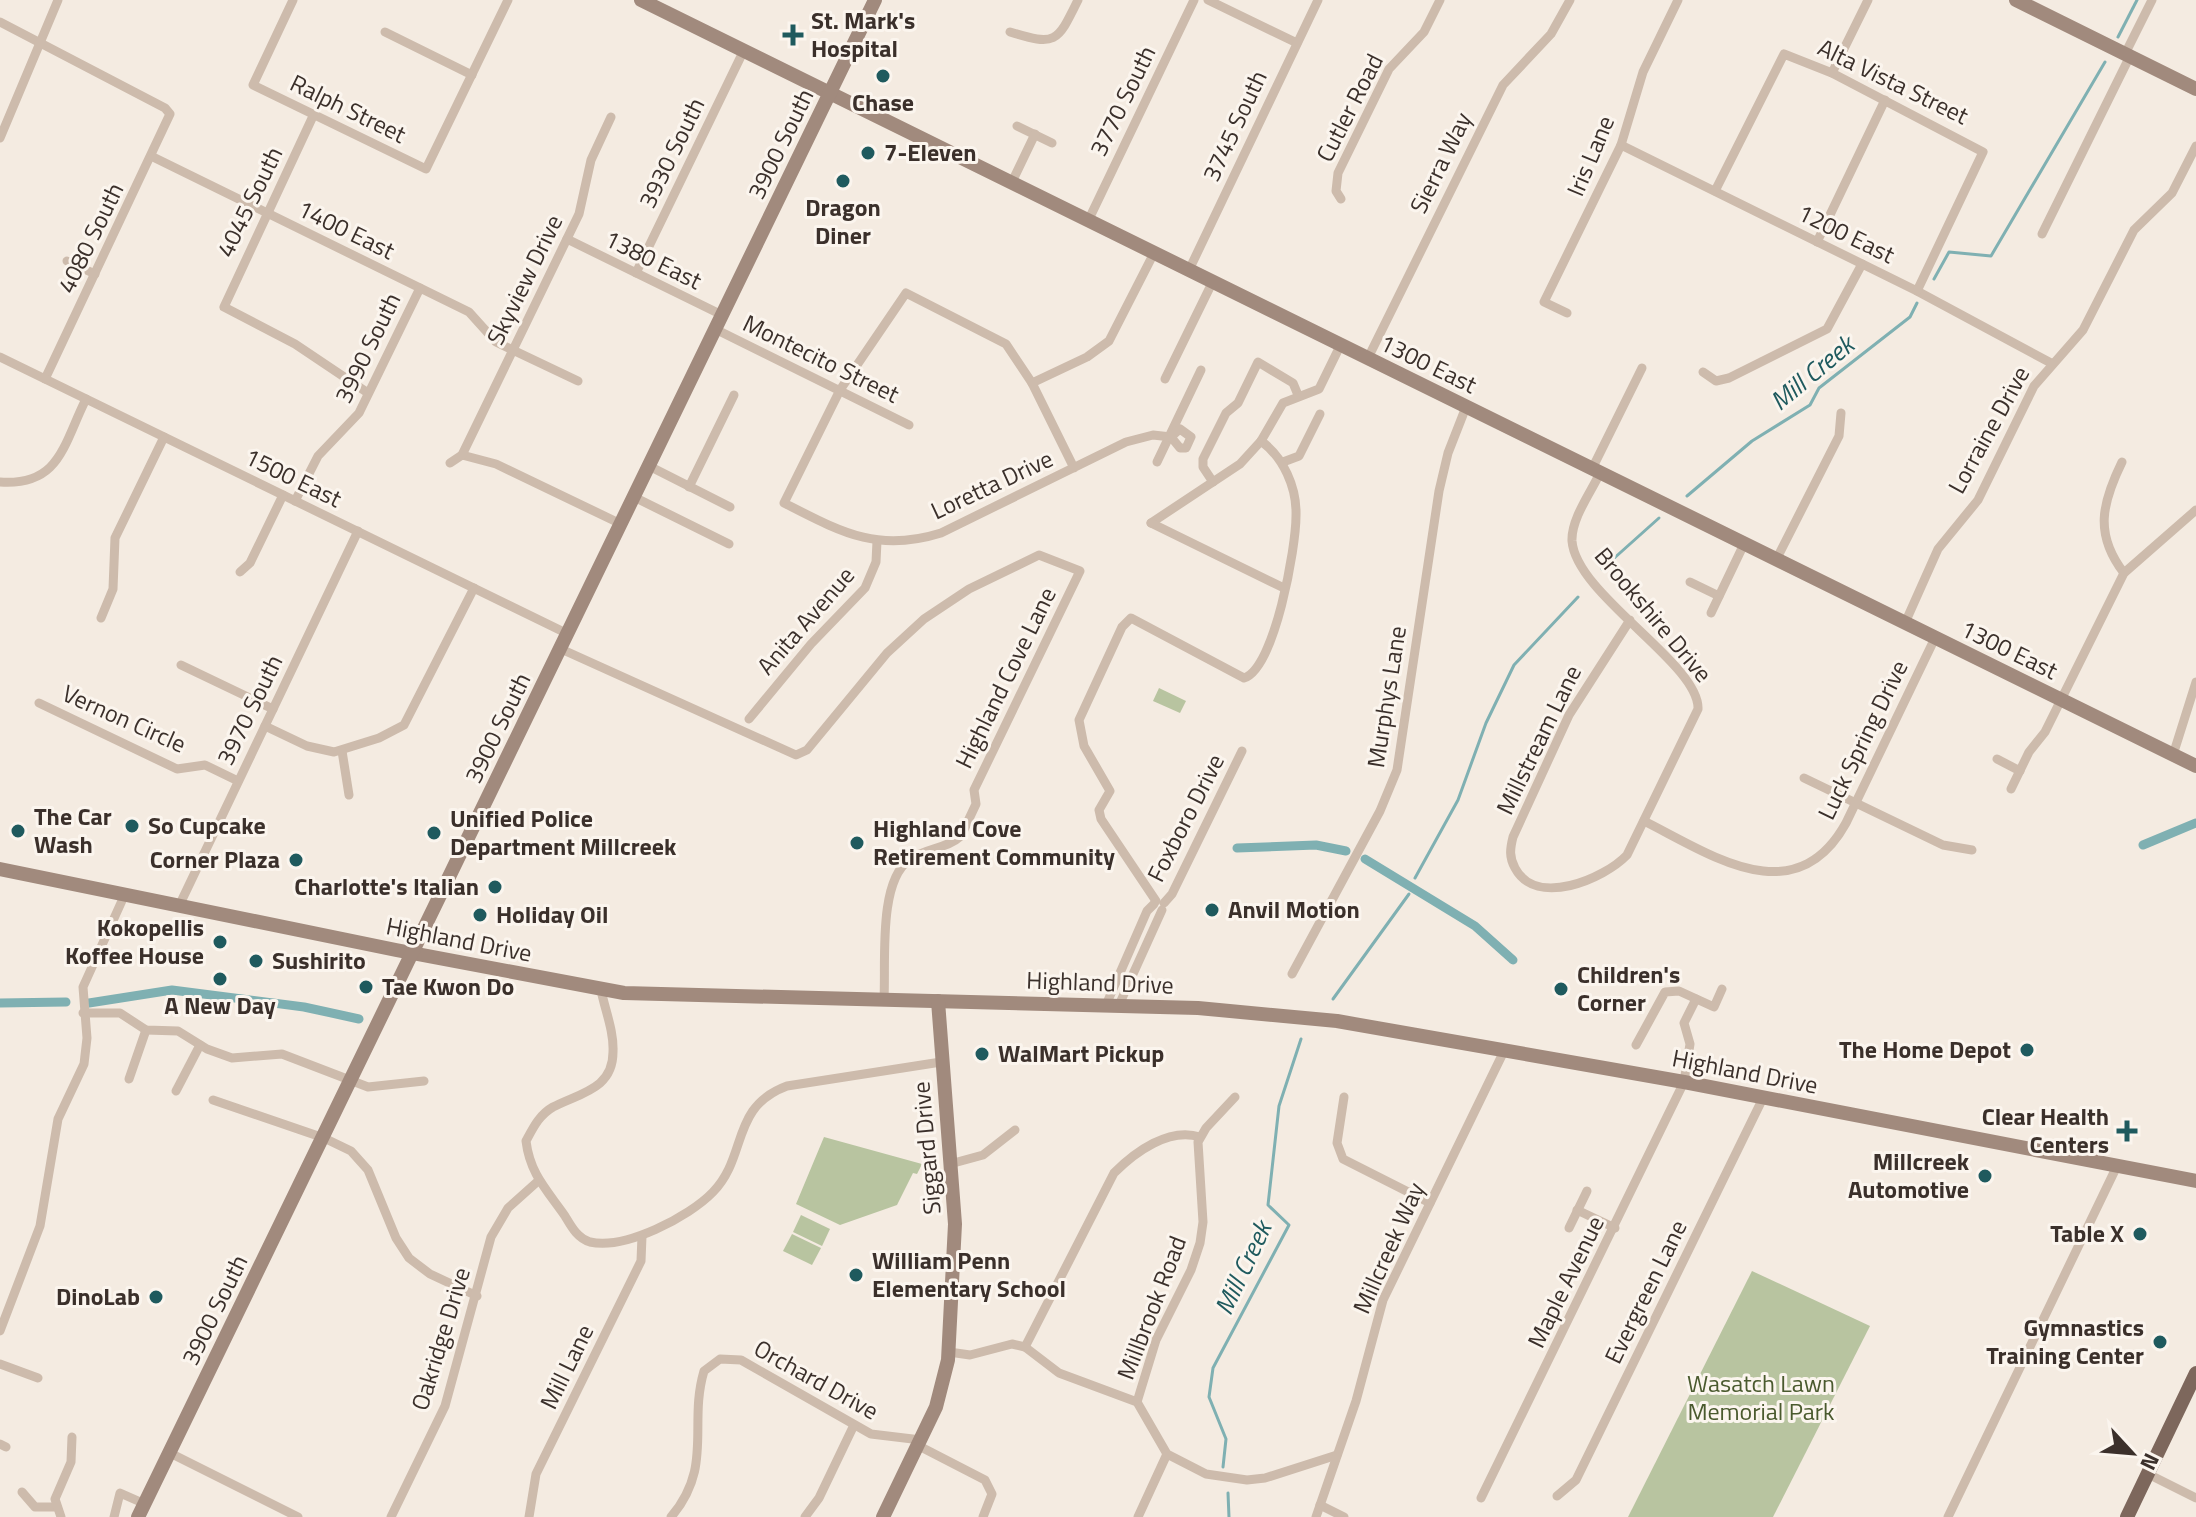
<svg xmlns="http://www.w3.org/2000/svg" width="2196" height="1517" viewBox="0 0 2196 1517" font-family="'Titillium Web',sans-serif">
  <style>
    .green { fill: #b8c4a0 }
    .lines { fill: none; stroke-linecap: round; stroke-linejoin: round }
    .stream { stroke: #7fb0b2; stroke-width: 3 }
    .canal { stroke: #7fb0b2; stroke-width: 9 }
    .street { stroke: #cdbbac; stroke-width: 9 }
    .secondary { stroke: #a18a7d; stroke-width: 14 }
    .primary { stroke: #7d675c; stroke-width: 14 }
    .poi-dot { fill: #1f5a5e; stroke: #fbf5ee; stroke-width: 3 }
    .labels { text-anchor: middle; stroke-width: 6; stroke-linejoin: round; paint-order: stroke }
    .poi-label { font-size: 24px; font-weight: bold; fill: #3b302b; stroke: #fbf5ee; text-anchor: start }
    .street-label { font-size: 24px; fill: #3b302b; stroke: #fbf5ee }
    .park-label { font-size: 24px; fill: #4a5a2e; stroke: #fbf5ee }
    .water-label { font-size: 26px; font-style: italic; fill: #1f5a5e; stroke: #fbf5ee }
  </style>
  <rect width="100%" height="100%" fill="#f4ebe1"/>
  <g class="green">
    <path d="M1159,688L1186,701L1180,713L1153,701Z"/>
    <path d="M824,1137L922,1164L917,1174L913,1173L897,1205L840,1225L796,1204Z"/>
    <path d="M801,1215L830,1229L822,1246L793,1232Z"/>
    <path d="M792,1234L821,1248L812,1265L783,1251Z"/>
    <path d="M1752,1271L1870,1326L1773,1517H1628Z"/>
  </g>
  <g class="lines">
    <g class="stream">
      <path d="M2118,37L2137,0"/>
      <path d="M1934,279L1949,252L1991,256L2105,62"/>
      <path d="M1687,496L1752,441L1810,405L1819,388L1910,317L1917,303"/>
      <path d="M1602,569L1659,518"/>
      <path d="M1415,878L1458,800L1486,723L1514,665L1578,597"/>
      <path d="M1333,999L1409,894"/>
      <path d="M1223,1467L1226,1439L1209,1397L1213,1368L1289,1225L1268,1205L1279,1106L1301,1039"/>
      <path d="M1228,1493L1229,1517"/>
    </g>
    <g class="canal">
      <path d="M2143,845L2196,823"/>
      <path d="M1237,848L1316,845L1346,851"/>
      <path d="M1365,859L1475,926L1513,960"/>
      <path d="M0,1003L66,1002"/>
      <path d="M89,1003L172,990L304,1007L359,1019"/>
    </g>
    <g class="street">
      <path d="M293,0L253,85L426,169L508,0"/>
      <path d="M1208,0L1297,43"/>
      <path d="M0,22L165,108L170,114L45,379"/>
      <path d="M385,32L472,75"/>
      <path d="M1010,32C1056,46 1057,43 1078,0"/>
      <path d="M2125,54L2152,0"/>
      <path d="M1832,73L1868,0"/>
      <path d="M314,114L224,307L295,344L368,393"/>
      <path d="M1017,126L1052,143"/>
      <path d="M0,138L58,0"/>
      <path d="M1621,145L1917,291L2051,363"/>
      <path d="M153,157L469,312L496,342L578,381"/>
      <path d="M1012,182L1035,134"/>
      <path d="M1715,191L1784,54L1832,73L1983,152L1917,291"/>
      <path d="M1341,199L1336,191L1338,173L1389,69L1424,32L1440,0"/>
      <path d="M1089,219L1194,0"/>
      <path d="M2042,234L2130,56"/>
      <path d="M567,239L722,315"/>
      <path d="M1817,242L1885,100"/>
      <path d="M67,261L95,274"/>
      <path d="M1189,270L1318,0"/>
      <path d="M636,273L744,50"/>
      <path d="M1567,313L1544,302L1621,145L1643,72L1678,0"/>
      <path d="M715,329L909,425"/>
      <path d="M0,357L568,634"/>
      <path d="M1368,358L1503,85L1551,34L1570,0"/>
      <path d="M1703,372L1716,381L1729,378L1827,329L1862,264"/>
      <path d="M1165,379L1213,281"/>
      <path d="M1032,383L1087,357L1109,341L1154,253"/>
      <path d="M462,455L496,464L621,524"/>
      <path d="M1157,462L1201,370"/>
      <path d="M1283,462L1299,456L1320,414"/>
      <path d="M2122,462C2102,503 2094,534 2124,573"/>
      <path d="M450,463L462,455L579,214L591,160L611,117"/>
      <path d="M649,466L730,507"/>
      <path d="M1074,468L1032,383L1006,344L906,293L840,390L784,503C841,532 877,553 941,533L1126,442L1153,435L1171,437L1180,429L1191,437L1186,448H1180L1171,437"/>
      <path d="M1592,469L1642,368"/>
      <path d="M1600,473C1591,492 1571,519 1572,541C1576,595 1700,664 1698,709L1627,855C1604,879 1536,908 1515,868C1509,857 1510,849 1513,837L1569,715L1630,620"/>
      <path d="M0,482C60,486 63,445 86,399"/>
      <path d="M1213,482L1203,467V459L1226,413L1238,403L1258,362L1293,383L1298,395"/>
      <path d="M689,487L734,395"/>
      <path d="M634,497L729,544"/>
      <path d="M295,501L318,456L359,413L420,288"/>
      <path d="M1151,523L1240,464L1261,441L1283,403L1319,389L1341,344"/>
      <path d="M1151,523L1284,588"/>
      <path d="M1776,560L1839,436L1841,413"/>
      <path d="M240,572L250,563L283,495"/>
      <path d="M1690,582L1719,596"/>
      <path d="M1711,613L1744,544"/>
      <path d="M101,618L113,589L115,538L164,437"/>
      <path d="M1905,623L1938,549L1978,500L2034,386L2083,330L2134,230L2172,193L2196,146"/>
      <path d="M561,649L796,755L807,750L887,653L924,619L969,589L1039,555L1080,571L974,790L976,804L961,836C947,849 924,848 909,860C878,882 886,963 884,999"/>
      <path d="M181,665L273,709"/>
      <path d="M39,703L177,769L205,765L238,781"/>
      <path d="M749,719L811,644L865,588L876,562L877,541"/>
      <path d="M265,726L307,746L334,752L379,738L404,725L474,588"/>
      <path d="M342,751L349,795"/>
      <path d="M2173,755L2196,682"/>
      <path d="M1997,759L2020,771"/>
      <path d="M1804,778L1943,845L1972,850"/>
      <path d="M2011,789L2029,752L2045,732L2124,573L2196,510"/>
      <path d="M1644,821C1710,854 1795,915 1846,823L1935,638"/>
      <path d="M1156,901L1101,819L1099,810L1110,791L1084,746L1079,720L1122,627L1131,618L1244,678C1275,668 1296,547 1296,516C1297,487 1283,457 1261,441"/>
      <path d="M1164,903L1172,894L1242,751"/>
      <path d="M179,906L358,531"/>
      <path d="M1292,974L1380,811L1397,770L1439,491L1448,453L1466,407"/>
      <path d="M601,990C605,1010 614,1031 613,1052C613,1089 580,1093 553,1107C539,1115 533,1128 526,1141C530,1174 547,1190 565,1216C571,1226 577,1238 590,1242C625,1250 689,1217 713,1192C748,1156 730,1107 787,1086L941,1062"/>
      <path d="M1106,1005L1147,911L1154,904"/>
      <path d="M1119,1005L1162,910"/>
      <path d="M83,1013H120L146,1030L178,1031L207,1049L232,1058L282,1054L368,1087L424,1081"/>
      <path d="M1636,1045L1665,992L1679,991L1714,1007L1722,989"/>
      <path d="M129,1079L146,1030"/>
      <path d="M176,1091L200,1045"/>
      <path d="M1344,1097L1337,1143L1343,1159L1430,1203"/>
      <path d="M213,1100L324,1138L351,1151L368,1170L396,1238L409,1258L430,1274L477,1296"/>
      <path d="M950,1164L983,1155L1015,1130"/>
      <path d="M1577,1210L1615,1228"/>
      <path d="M1569,1228L1587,1191"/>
      <path d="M0,1331L40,1226L58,1119L84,1064L87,1038L83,987L125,894"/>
      <path d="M1025,1347L1114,1173C1135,1152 1169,1127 1200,1137"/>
      <path d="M949,1352L970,1355L1012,1344L1025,1347L1059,1373L1137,1402L1167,1454L1206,1474L1247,1480L1265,1478L1337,1455"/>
      <path d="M0,1364L38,1378"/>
      <path d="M1137,1402L1156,1340L1191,1270L1200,1243L1203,1222L1198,1142L1206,1128L1235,1097"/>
      <path d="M0,1444L6,1447"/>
      <path d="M919,1446L985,1480L992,1494L983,1517"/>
      <path d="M170,1453L298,1517"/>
      <path d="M2148,1474L2196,1498"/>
      <path d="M22,1492L35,1507H56"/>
      <path d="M1557,1496L1576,1480L1763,1098"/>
      <path d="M1481,1498L1684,1082L1690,1044L1684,1023L1696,999"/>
      <path d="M1320,1505L1344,1517"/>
      <path d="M61,1517L55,1499L71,1462L72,1437"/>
      <path d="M114,1517L120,1493L145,1504"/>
      <path d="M391,1517L445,1406L491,1237L508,1208L537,1182"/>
      <path d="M529,1517L536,1474L641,1261L642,1236"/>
      <path d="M671,1517C714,1466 688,1425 704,1371L720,1359L741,1360L871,1434L921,1440"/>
      <path d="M805,1517L819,1498L854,1425"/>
      <path d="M1138,1517L1167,1454"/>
      <path d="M1316,1517L1356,1401L1383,1300L1505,1049"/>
      <path d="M1948,1517L2117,1166"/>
    </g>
    <g class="secondary">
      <path d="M641,0L2196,766"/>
      <path d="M2016,0L2196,89"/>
      <path d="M0,869L396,950L624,993L1198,1008L1337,1021L1684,1082L2196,1181"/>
      <path d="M138,1517L875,0"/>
      <path d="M883,1517L936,1407L948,1360L955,1224L938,1001"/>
    </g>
    <path class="primary" d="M2127,1517L2196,1373"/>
  </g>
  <g class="poi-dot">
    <path d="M789 23h8v8h8v8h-8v8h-8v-8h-8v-8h8z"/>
    <circle cx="883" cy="76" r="8"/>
    <circle cx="868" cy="153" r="8"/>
    <circle cx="843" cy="181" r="8"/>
    <circle cx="132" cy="826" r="8"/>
    <circle cx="18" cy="831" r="8"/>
    <circle cx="434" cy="833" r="8"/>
    <circle cx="857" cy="843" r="8"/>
    <circle cx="296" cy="860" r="8"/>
    <circle cx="495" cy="887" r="8"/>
    <circle cx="1212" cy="910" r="8"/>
    <circle cx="480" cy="915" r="8"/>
    <circle cx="220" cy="942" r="8"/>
    <circle cx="256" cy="961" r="8"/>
    <circle cx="220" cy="979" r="8"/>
    <circle cx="366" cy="987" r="8"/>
    <circle cx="1561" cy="989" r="8"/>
    <circle cx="2027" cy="1050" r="8"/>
    <circle cx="982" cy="1054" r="8"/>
    <path d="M2123 1119h8v8h8v8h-8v8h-8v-8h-8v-8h8z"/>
    <circle cx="1985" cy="1176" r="8"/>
    <circle cx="2140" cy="1234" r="8"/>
    <circle cx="856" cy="1275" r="8"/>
    <circle cx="156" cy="1297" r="8"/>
    <circle cx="2160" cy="1342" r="8"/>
  </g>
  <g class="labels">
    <g class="poi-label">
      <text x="811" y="29">St. Mark's<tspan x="811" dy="28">Hospital</tspan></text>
      <text x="883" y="111" text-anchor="middle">Chase</text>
      <text x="884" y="161">7-Eleven</text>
      <text x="843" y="216" text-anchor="middle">Dragon<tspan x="843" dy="28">Diner</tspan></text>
      <text x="34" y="825">The Car<tspan x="34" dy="28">Wash</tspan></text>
      <text x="450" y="827">Unified Police<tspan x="450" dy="28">Department Millcreek</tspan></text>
      <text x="148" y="834">So Cupcake</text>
      <text x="873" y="837">Highland Cove<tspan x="873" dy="28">Retirement Community</tspan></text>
      <text x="280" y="868" text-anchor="end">Corner Plaza</text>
      <text x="479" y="895" text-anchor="end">Charlotte's Italian</text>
      <text x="1228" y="918">Anvil Motion</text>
      <text x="496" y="923">Holiday Oil</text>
      <text x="204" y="936" text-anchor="end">Kokopellis<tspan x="204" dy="28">Koffee House</tspan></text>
      <text x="272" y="969">Sushirito</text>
      <text x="1577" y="983">Children's<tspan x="1577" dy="28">Corner</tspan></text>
      <text x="382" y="995">Tae Kwon Do</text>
      <text x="220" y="1014" text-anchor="middle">A New Day</text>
      <text x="2011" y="1058" text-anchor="end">The Home Depot</text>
      <text x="998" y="1062">WalMart Pickup</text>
      <text x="2109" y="1125" text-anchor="end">Clear Health<tspan x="2109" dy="28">Centers</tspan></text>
      <text x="1969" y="1170" text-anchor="end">Millcreek<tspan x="1969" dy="28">Automotive</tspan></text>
      <text x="2124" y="1242" text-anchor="end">Table X</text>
      <text x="872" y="1269">William Penn<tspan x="872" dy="28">Elementary School</tspan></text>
      <text x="140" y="1305" text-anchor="end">DinoLab</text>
      <text x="2144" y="1336" text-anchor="end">Gymnastics<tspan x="2144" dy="28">Training Center</tspan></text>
    </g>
    <g class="street-label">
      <text transform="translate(1893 82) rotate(26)" y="8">Alta Vista Street</text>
      <text transform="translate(1123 101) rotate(-64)" y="8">3770 South</text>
      <text transform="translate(1350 108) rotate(-63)" y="8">Cutler Road</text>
      <text transform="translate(348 109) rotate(26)" y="8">Ralph Street</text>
      <text transform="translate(1235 126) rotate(-65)" y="8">3745 South</text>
      <text transform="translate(781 144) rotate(-64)" y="8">3900 South</text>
      <text transform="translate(672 153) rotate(-64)" y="8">3930 South</text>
      <text transform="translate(1591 156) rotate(-67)" y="8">Iris Lane</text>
      <text transform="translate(1441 163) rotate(-64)" y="8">Sierra Way</text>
      <text transform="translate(250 202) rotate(-64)" y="8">4045 South</text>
      <text transform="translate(346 230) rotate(26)" y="8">1400 East</text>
      <text transform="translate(1846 234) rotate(26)" y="8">1200 East</text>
      <text transform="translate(91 238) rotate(-64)" y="8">4080 South</text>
      <text transform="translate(653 260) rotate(26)" y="8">1380 East</text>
      <text transform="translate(525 280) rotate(-64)" y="8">Skyview Drive</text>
      <text transform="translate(368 348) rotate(-64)" y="8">3990 South</text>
      <text transform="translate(821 359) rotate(26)" y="8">Montecito Street</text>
      <text transform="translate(1428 364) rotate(26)" y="8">1300 East</text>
      <text transform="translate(1989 430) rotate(-61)" y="8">Lorraine Drive</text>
      <text transform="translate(293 478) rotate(26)" y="8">1500 East</text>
      <text transform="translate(992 485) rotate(-25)" y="8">Loretta Drive</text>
      <text transform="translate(1653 615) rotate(50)" y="8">Brookshire Drive</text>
      <text transform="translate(806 621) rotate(-49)" y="8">Anita Avenue</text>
      <text transform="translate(2009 650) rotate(26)" y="8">1300 East</text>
      <text transform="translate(1006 678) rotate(-64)" y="8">Highland Cove Lane</text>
      <text transform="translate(1387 697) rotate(-81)" y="8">Murphys Lane</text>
      <text transform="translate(250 710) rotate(-64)" y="8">3970 South</text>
      <text transform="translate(124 719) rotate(24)" y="8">Vernon Circle</text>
      <text transform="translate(498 728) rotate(-64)" y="8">3900 South</text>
      <text transform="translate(1539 740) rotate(-64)" y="8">Millstream Lane</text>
      <text transform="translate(1863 740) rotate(-64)" y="8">Luck Spring Drive</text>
      <text transform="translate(1186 818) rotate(-63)" y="8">Foxboro Drive</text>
      <text transform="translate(459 940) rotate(11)" y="8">Highland Drive</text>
      <text transform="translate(1100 983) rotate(2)" y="8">Highland Drive</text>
      <text transform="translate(1745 1072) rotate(11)" y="8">Highland Drive</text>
      <text transform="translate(927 1148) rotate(-95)" y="8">Siggard Drive</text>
      <text transform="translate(1389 1248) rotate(-66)" y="8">Millcreek Way</text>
      <text transform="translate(1566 1282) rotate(-64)" y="8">Maple Avenue</text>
      <text transform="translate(1646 1292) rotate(-64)" y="8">Evergreen Lane</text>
      <text transform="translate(1152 1308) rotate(-69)" y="8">Millbrook Road</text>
      <text transform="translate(215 1310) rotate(-64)" y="8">3900 South</text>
      <text transform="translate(441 1339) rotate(-73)" y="8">Oakridge Drive</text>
      <text transform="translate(567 1367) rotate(-64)" y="8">Mill Lane</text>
      <text transform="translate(816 1380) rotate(29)" y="8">Orchard Drive</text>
    </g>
    <g class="park-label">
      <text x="1761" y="1392">Wasatch Lawn<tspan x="1761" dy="28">Memorial Park</tspan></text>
    </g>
    <g class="water-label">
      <text transform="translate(1812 373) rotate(-40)" y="9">Mill Creek</text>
      <text transform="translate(1243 1268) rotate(-65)" y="9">Mill Creek</text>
    </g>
  </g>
  <g transform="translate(2132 1453) rotate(116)" stroke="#fbf5ee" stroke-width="6" paint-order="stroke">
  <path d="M0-6L14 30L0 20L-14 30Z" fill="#3b302b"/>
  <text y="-12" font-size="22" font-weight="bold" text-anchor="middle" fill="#3b302b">N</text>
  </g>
</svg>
